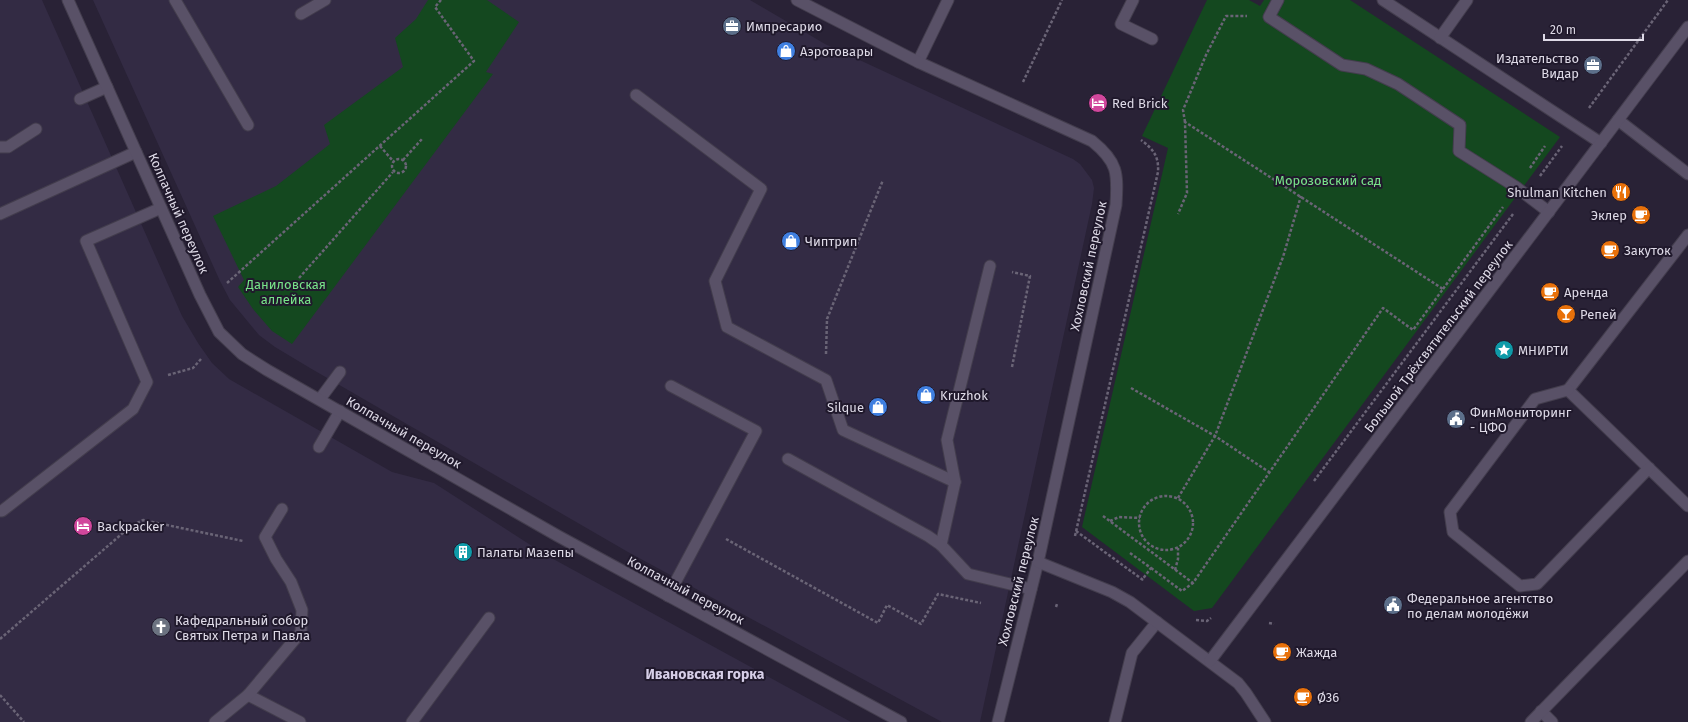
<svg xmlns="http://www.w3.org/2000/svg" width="1688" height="722" viewBox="0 0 1688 722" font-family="'Fira Sans',sans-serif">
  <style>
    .built { fill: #332b44 }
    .green { fill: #14481f }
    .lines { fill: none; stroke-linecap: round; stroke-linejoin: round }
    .service-casing { stroke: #433d4d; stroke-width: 13 }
    .minor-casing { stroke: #433d4d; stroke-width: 13 }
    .path { stroke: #6a6476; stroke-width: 2.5; stroke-dasharray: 3 2; stroke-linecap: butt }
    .service { stroke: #595167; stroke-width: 11 }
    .minor { stroke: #595167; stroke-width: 11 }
    .labels { text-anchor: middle; stroke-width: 4; stroke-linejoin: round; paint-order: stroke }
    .poi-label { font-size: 13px; fill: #dedae7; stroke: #20192c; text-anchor: start }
    .park-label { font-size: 13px; fill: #78e389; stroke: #20192c }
    .street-label { font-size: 13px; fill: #dedae7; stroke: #20192c }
    .neighbourhood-label { font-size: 14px; font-weight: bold; fill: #d6cee7; stroke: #20192c }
  </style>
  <rect width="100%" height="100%" fill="#292236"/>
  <g class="built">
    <path d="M0,0H42L182,316L198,343L212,363L229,379L392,472L434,483L546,555L851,722H0Z"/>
    <path d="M93,0H750L825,44L1073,159L1080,164L1092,180L1094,188L1092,204L980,722H942L628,552L310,368L275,347L259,335L230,300L220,281Z"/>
  </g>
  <g class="green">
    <path d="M428,0H487L519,22L486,72L493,74L292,344L272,331L253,309L238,287L244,280L213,216L276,186L330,144L324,125L403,67L395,38L416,19Z"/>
    <path d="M1207,0H1249L1260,6L1264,0H1350L1560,137L1212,608L1194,611L1082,527L1168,148L1142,136Z"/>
  </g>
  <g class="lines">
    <g class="service-casing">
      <g id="service">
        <path d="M175,0L248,125"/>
        <path d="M1133,0L1121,24L1152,39"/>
        <path d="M1278,0L1269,17L1342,65L1366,69L1398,84L1460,125L1459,151L1516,187L1549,212"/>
        <path d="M1383,0L1601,143"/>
        <path d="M301,14L325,0"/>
        <path d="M1440,38L1467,0"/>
        <path d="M918,62L948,0"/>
        <path d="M636,95L761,189L715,281L727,327L826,380L843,430L955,482"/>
        <path d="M80,99L107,87"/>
        <path d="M1618,120L1688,174"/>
        <path d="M0,147H8L36,129"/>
        <path d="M0,214L136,152"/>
        <path d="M1688,235L1568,390L1688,506"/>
        <path d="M990,266L947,440L955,482L941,545L968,574L1031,589"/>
        <path d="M1568,390L1535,399L1450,512L1453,532L1520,586L1537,584L1649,468"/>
        <path d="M320,399L340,372"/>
        <path d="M319,447L340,411"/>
        <path d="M788,459L928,536L941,545"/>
        <path d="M0,511H2L133,409L147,382L86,241L161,208"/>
        <path d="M668,596L756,431L671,386"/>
        <path d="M248,695L300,722"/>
        <path d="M1541,711L1552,722"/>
        <path d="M215,722L248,695L301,632L302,610L291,582L276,559L265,537L282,509"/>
        <path d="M412,722L489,618"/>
        <path d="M1115,722L1132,653L1157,622"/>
      </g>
    </g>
    <g class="minor-casing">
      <g id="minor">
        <path d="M68,0L200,295L219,332L242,354L267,370L558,536L901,722"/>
        <path d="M797,0L918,62L1092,141C1118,162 1118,173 1116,205L1038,562L998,722"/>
        <path d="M1038,562L1112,592L1130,602L1238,683L1246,693L1265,722"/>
        <path d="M1210,661L1688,27"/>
        <path d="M1531,722L1688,561"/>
      </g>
    </g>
    <g class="path">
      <path d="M1023,82L1062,0"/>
      <path d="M1589,108L1668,0"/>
      <path d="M1185,122L1183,110L1206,55L1226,16H1247"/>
      <path d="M380,146L393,161"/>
      <circle cx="399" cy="166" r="7"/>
      <path d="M403,160L422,139"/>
      <path d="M1530,168L1545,146"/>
      <path d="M1540,176L1562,146"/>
      <path d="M299,278L393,172"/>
      <path d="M227,283L474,61L435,7L441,0"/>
      <path d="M1443,289L1503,207"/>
      <path d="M826,354L827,319L883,180"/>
      <path d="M1012,367L1030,276L1012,272"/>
      <path d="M168,375L193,368L201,359"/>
      <path d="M1131,388L1215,436L1269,472"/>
      <path d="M1314,481L1513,214"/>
      <circle cx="1166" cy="523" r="27"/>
      <path d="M1178,498L1215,436L1283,257L1301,196"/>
      <path d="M1103,516L1193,583"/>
      <path d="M1110,521L1119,517L1140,518"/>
      <path d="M1076,531L1143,580"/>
      <path d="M1075,536L1158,172C1159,156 1153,149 1141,140"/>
      <path d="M726,539L878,623L887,605L921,624L938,594L981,603"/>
      <path d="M1130,553L1151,568L1142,580"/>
      <path d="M1151,568L1182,591L1193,583L1383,308L1413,330L1443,289L1185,122L1187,193L1178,214"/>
      <path d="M1175,570L1178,559V548"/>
      <path d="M1056,607L1057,604"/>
      <path d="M1196,620L1207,621L1211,618"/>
      <path d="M1269,623L1274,624"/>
      <path d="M0,639L131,526L143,520L243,541"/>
      <path d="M0,695L24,722"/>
    </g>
    <use href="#service" class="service"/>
    <use href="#minor" class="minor"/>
  </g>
  <defs>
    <g id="office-disc" transform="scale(1)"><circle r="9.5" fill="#5c6f8a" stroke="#20192c"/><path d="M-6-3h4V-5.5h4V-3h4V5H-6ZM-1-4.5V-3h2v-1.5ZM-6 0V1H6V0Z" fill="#fff"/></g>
    <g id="shop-disc" transform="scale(1)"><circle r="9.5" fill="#3f7fe0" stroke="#20192c"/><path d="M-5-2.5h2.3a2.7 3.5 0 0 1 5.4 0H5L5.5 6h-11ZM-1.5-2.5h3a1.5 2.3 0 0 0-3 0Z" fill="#fff"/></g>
    <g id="hotel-disc" transform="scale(1)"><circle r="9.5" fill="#d1479c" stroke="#20192c"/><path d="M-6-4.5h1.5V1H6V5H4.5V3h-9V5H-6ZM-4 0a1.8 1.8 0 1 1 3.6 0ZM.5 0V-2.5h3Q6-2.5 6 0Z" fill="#fff"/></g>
    <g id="restaurant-disc" transform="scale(1)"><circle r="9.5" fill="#e8710a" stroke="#20192c"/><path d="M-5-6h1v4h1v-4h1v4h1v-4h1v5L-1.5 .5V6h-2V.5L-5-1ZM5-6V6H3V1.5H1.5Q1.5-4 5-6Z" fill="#fff"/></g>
    <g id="cafe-disc" transform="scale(1)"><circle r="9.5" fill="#e8710a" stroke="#20192c"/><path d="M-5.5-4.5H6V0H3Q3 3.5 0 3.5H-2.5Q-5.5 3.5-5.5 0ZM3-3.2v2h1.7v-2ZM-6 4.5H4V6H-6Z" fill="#fff"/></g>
    <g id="bar-disc" transform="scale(1)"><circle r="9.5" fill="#e8710a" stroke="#20192c"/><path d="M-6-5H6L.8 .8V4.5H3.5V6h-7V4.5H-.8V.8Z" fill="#fff"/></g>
    <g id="sight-disc" transform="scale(1)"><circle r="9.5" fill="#0f9aa8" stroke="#20192c"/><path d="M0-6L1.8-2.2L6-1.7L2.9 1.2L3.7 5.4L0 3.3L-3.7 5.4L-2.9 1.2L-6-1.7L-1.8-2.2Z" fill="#fff"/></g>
    <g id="civic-disc" transform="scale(1)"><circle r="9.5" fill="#5c6f8a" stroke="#20192c"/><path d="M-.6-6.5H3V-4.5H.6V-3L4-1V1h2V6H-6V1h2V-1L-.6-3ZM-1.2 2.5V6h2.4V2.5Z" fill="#fff"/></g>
    <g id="building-disc" transform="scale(1)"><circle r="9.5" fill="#0f9aa8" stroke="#20192c"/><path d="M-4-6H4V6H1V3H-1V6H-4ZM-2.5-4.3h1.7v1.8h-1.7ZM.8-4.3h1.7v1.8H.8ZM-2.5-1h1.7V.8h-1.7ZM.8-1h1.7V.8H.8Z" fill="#fff"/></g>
    <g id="church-disc" transform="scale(1)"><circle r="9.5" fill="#6b7280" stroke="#20192c"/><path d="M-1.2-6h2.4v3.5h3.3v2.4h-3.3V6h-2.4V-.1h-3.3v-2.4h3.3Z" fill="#fff"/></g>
  </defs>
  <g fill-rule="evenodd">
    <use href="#office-disc" x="732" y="26"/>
    <use href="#shop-disc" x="786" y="51"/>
    <use href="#office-disc" x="1593" y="65"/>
    <use href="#hotel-disc" x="1098" y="103"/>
    <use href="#restaurant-disc" x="1621" y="192"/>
    <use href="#cafe-disc" x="1641" y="215"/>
    <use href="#shop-disc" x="791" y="241"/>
    <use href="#cafe-disc" x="1610" y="250"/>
    <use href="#cafe-disc" x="1550" y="292"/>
    <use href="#bar-disc" x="1566" y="314"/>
    <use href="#sight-disc" x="1504" y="350"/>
    <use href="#shop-disc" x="926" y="395"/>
    <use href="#shop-disc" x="878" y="407"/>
    <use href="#civic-disc" x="1456" y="419"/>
    <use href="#hotel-disc" x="83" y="526"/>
    <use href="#building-disc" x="463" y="552"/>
    <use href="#civic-disc" x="1393" y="605"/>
    <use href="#church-disc" x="161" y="627"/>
    <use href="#cafe-disc" x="1282" y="652"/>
    <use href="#cafe-disc" x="1303" y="697"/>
  </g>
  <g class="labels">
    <g class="poi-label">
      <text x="746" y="31">Импресарио</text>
      <text x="800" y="56">Аэротовары</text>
      <text x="1579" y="63" text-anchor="end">Издательство<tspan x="1579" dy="15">Видар</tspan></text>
      <text x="1112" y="108">Red Brick</text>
      <text x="1607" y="197" text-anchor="end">Shulman Kitchen</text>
      <text x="1627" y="220" text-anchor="end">Эклер</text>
      <text x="805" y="246">Чиптрип</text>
      <text x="1624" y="255">Закуток</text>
      <text x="1564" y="297">Аренда</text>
      <text x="1580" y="319">Репей</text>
      <text x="1518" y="355">МНИРТИ</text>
      <text x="940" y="400">Kruzhok</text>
      <text x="864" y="412" text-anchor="end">Silque</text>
      <text x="1470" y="417">ФинМониторинг<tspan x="1470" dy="15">- ЦФО</tspan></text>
      <text x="97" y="531">Backpacker</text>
      <text x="477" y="557">Палаты Мазепы</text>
      <text x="1407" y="603">Федеральное агентство<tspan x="1407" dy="15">по делам молодёжи</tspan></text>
      <text x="175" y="625">Кафедральный собор<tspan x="175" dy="15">Святых Петра и Павла</tspan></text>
      <text x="1296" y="657">Жажда</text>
      <text x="1317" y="702">Ø36</text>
    </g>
    <g class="park-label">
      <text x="1328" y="185">Морозовский сад</text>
      <text x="286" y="289">Даниловская<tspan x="286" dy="15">аллейка</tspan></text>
    </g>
    <g class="street-label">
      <text transform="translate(179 213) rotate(66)" y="5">Колпачный переулок</text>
      <text transform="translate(1088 266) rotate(-78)" y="5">Хохловский переулок</text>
      <text transform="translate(1438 336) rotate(-53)" y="5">Большой Трёхсвятительский переулок</text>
      <text transform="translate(404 432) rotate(30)" y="5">Колпачный переулок</text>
      <text transform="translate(1018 581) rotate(-76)" y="5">Хохловский переулок</text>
      <text transform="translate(686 590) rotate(28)" y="5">Колпачный переулок</text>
    </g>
    <g class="neighbourhood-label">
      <text x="705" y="679">Ивановская горка</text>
    </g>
  </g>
  <path d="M1544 34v6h99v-6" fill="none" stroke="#dedae7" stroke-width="2"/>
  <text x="1550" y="34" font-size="12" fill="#dedae7" stroke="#20192c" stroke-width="3" paint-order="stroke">20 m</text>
</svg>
